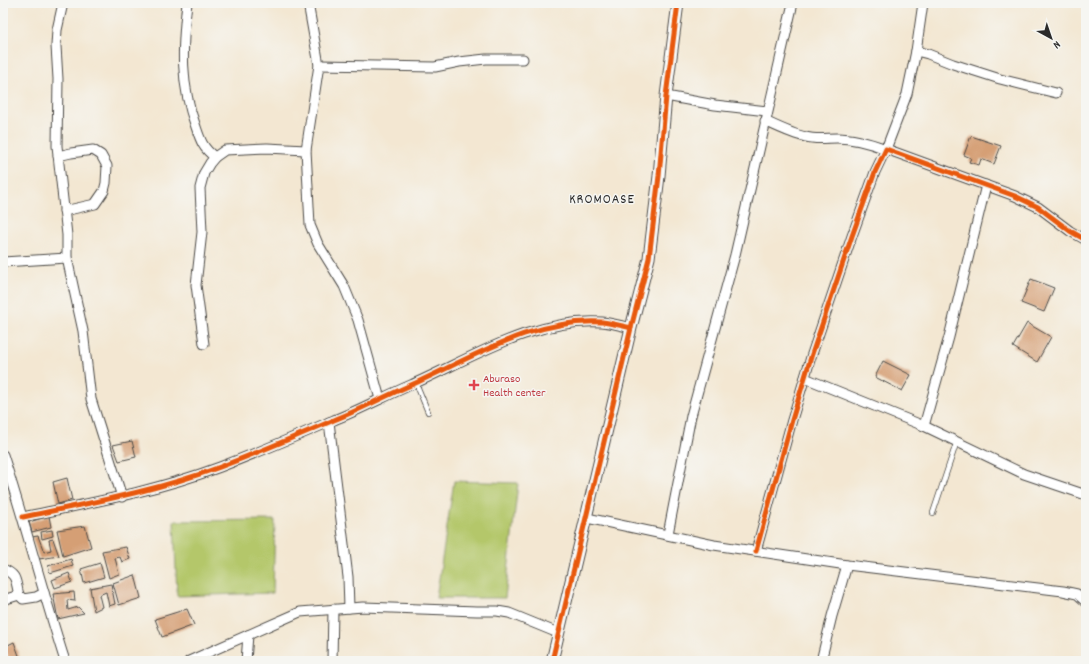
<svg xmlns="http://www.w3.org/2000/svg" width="1089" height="664" viewBox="0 0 1089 664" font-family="Dekko,sans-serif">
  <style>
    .green { fill: #b4c76b; stroke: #70794b }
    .building { fill: #d59f74 }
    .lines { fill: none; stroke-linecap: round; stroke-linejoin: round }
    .service-casing { stroke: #494744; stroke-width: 6 }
    .minor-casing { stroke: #494744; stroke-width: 11 }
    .tertiary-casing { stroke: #494744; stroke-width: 13 }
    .service { stroke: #fff; stroke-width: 4.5 }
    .minor { stroke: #fff; stroke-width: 9 }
    .tertiary { stroke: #fff; stroke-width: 11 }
    .cycleway-casing { stroke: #f6f6f2; stroke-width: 8 }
    .cycleway { stroke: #e8590c; stroke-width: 5 }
    .health-dot { fill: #e0444e; stroke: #f6f6f2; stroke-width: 1.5 }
    .labels { text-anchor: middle; stroke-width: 3; stroke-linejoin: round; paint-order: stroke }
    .health-label { font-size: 12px; fill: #be3a42; stroke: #f6f6f2; text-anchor: start }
    .quarter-label { font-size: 14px; letter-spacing: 1px; fill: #2b2b2b; stroke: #f6f6f2 }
  </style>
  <rect width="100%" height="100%" fill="#f6f6f2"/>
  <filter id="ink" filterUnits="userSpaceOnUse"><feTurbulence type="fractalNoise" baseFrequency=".025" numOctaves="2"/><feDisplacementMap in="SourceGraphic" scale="8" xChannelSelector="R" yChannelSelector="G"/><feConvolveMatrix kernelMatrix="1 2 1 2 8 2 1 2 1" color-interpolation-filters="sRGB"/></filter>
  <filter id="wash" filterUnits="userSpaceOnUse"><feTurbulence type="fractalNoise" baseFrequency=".012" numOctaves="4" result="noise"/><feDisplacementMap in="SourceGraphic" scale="16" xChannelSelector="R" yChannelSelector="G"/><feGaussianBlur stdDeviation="0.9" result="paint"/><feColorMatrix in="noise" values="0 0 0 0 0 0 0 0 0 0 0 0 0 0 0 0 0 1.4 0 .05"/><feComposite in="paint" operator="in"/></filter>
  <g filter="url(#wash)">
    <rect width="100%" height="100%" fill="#f3e7d2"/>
    <g class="green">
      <path d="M454,481L518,483L505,598H436Z"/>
      <path d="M275,520L273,593L177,596L174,521Z"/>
    </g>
    <g id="blocks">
      <g class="building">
        <path d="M971,136L1001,146L994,164L981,159L979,165L969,162L971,158L964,155Z"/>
        <path d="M1031,279L1054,288L1044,312L1021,303Z"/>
        <path d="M1027,323L1051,337L1037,362L1013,347Z"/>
        <path d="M883,361L911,375L902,391L875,377Z"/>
        <path d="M132,441L136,457L119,461L113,445Z"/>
        <path d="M67,478L72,500L58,504L53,482Z"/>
        <path d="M49,516L51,527L32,532L29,522Z"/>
        <path d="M85,526L91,547L63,556L57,530Z"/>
        <path d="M52,530L53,536L42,539L41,532Z"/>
        <path d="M38,536L44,552L51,550L49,540L53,539L59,556L39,559L32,537Z"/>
        <path d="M126,547L130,559L122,562L120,557L115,558L119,574L109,578L102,551Z"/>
        <path d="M71,559L73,566L50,573L48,566Z"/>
        <path d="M100,563L104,577L84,583L81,569Z"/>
        <path d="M69,573L72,582L55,588L52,580Z"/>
        <path d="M135,575L141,598L119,605L113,583Z"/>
        <path d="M111,584L115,604L109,606L106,592L99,595L102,607L94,611L90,588Z"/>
        <path d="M74,592L75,601L67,600L68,610L78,607L84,613L58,619L53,594Z"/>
        <path d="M187,609L194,625L162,637L155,619Z"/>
        <path d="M14,642L21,661H10L4,647Z"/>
      </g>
    </g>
  </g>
  <g filter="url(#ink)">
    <use href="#blocks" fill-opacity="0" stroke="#494744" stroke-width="1"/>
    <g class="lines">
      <g class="service-casing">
        <g id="service">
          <path d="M416,383L428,412"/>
          <path d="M933,513L957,441"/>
        </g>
      </g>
      <g class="minor-casing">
        <g id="minor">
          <path d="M63,3L57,30L56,46L58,79L57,146L67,235V258L83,331L91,399L122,497"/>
          <path d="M187,3C182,47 180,84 196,127C200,139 203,149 215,157"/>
          <path d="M308,3L319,65L306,150L310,225L318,244L344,286L358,320L380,399"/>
          <path d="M916,51L928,54L953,64L1000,79L1056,93"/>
          <path d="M319,65L435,67L459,62L486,59H523"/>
          <path d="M666,96L715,105L767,111"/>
          <path d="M765,121C778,127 792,134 806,137C816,140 827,138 837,138C854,138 870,143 886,149L907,94L916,51L923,3"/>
          <path d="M58,156L71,153L93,150L101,155L107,166L106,183L104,191L95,204L64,211"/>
          <path d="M3,262L67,258"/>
          <path d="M204,344L196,285L202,232L200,188L204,173L210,163L215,157L225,150L267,148L306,150"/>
          <path d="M805,378L924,426L1024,474L1086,495"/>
          <path d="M329,422L348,577L349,608"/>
          <path d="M924,426L949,337L986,185"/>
          <path d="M3,455C25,523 43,593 65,661"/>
          <path d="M23,517C90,503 156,491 220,467C259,452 297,436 334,420C360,410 385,396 411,385C472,358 533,318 602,322C612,323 622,326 631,328"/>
          <path d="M587,518L714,545L847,565L1063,591L1077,594L1086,602"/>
          <path d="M668,534L691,416L735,255L793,3"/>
          <path d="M756,551L792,420L811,357L852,236L875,172L886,149L1015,196L1038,207L1070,231L1086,240"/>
          <path d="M3,569C18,575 15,581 19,595L23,599L36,597L44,593"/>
          <path d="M3,600L19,595"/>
          <path d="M189,661L300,612L363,607L477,611H497L509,613L558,633"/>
          <path d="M246,661L248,635"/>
          <path d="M332,661L333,609"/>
          <path d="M821,661L832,616L847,565"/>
        </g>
      </g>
      <g class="tertiary-casing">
        <path id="tertiary" d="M552,661L631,328L649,258L659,176L666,96L678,3"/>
      </g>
      <use href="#service" class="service"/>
      <use href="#minor" class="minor"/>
      <use href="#tertiary" class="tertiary"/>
      <g class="cycleway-casing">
        <g id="cycleway">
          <path d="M23,517C90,503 156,491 220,467C259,452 297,436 334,420C360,410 385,396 411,385C472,358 533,318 602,322C612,323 622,326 631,328"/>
          <path d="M756,551L792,420L811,357L852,236L875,172L886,149L1015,196L1038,207L1070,231L1086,240"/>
          <path d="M552,661L631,328L649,258L659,176L666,96L678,3"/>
        </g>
      </g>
      <use href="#cycleway" class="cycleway"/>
    </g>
  </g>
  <path class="health-dot" d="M472 379h4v4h4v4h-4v4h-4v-4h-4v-4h4z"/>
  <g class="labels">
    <g class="health-label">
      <text x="483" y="382">Aburaso<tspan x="483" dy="14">Health center</tspan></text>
    </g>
    <g class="quarter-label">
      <text x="602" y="203">KROMOASE</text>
    </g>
  </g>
  <rect width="1089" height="664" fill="none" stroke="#f6f6f2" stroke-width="16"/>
  <g transform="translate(1051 38) rotate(140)" stroke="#f6f6f2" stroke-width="3" paint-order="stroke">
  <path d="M0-3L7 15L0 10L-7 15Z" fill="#2b2b2b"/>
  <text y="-6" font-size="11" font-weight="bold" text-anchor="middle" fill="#2b2b2b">N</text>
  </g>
</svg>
